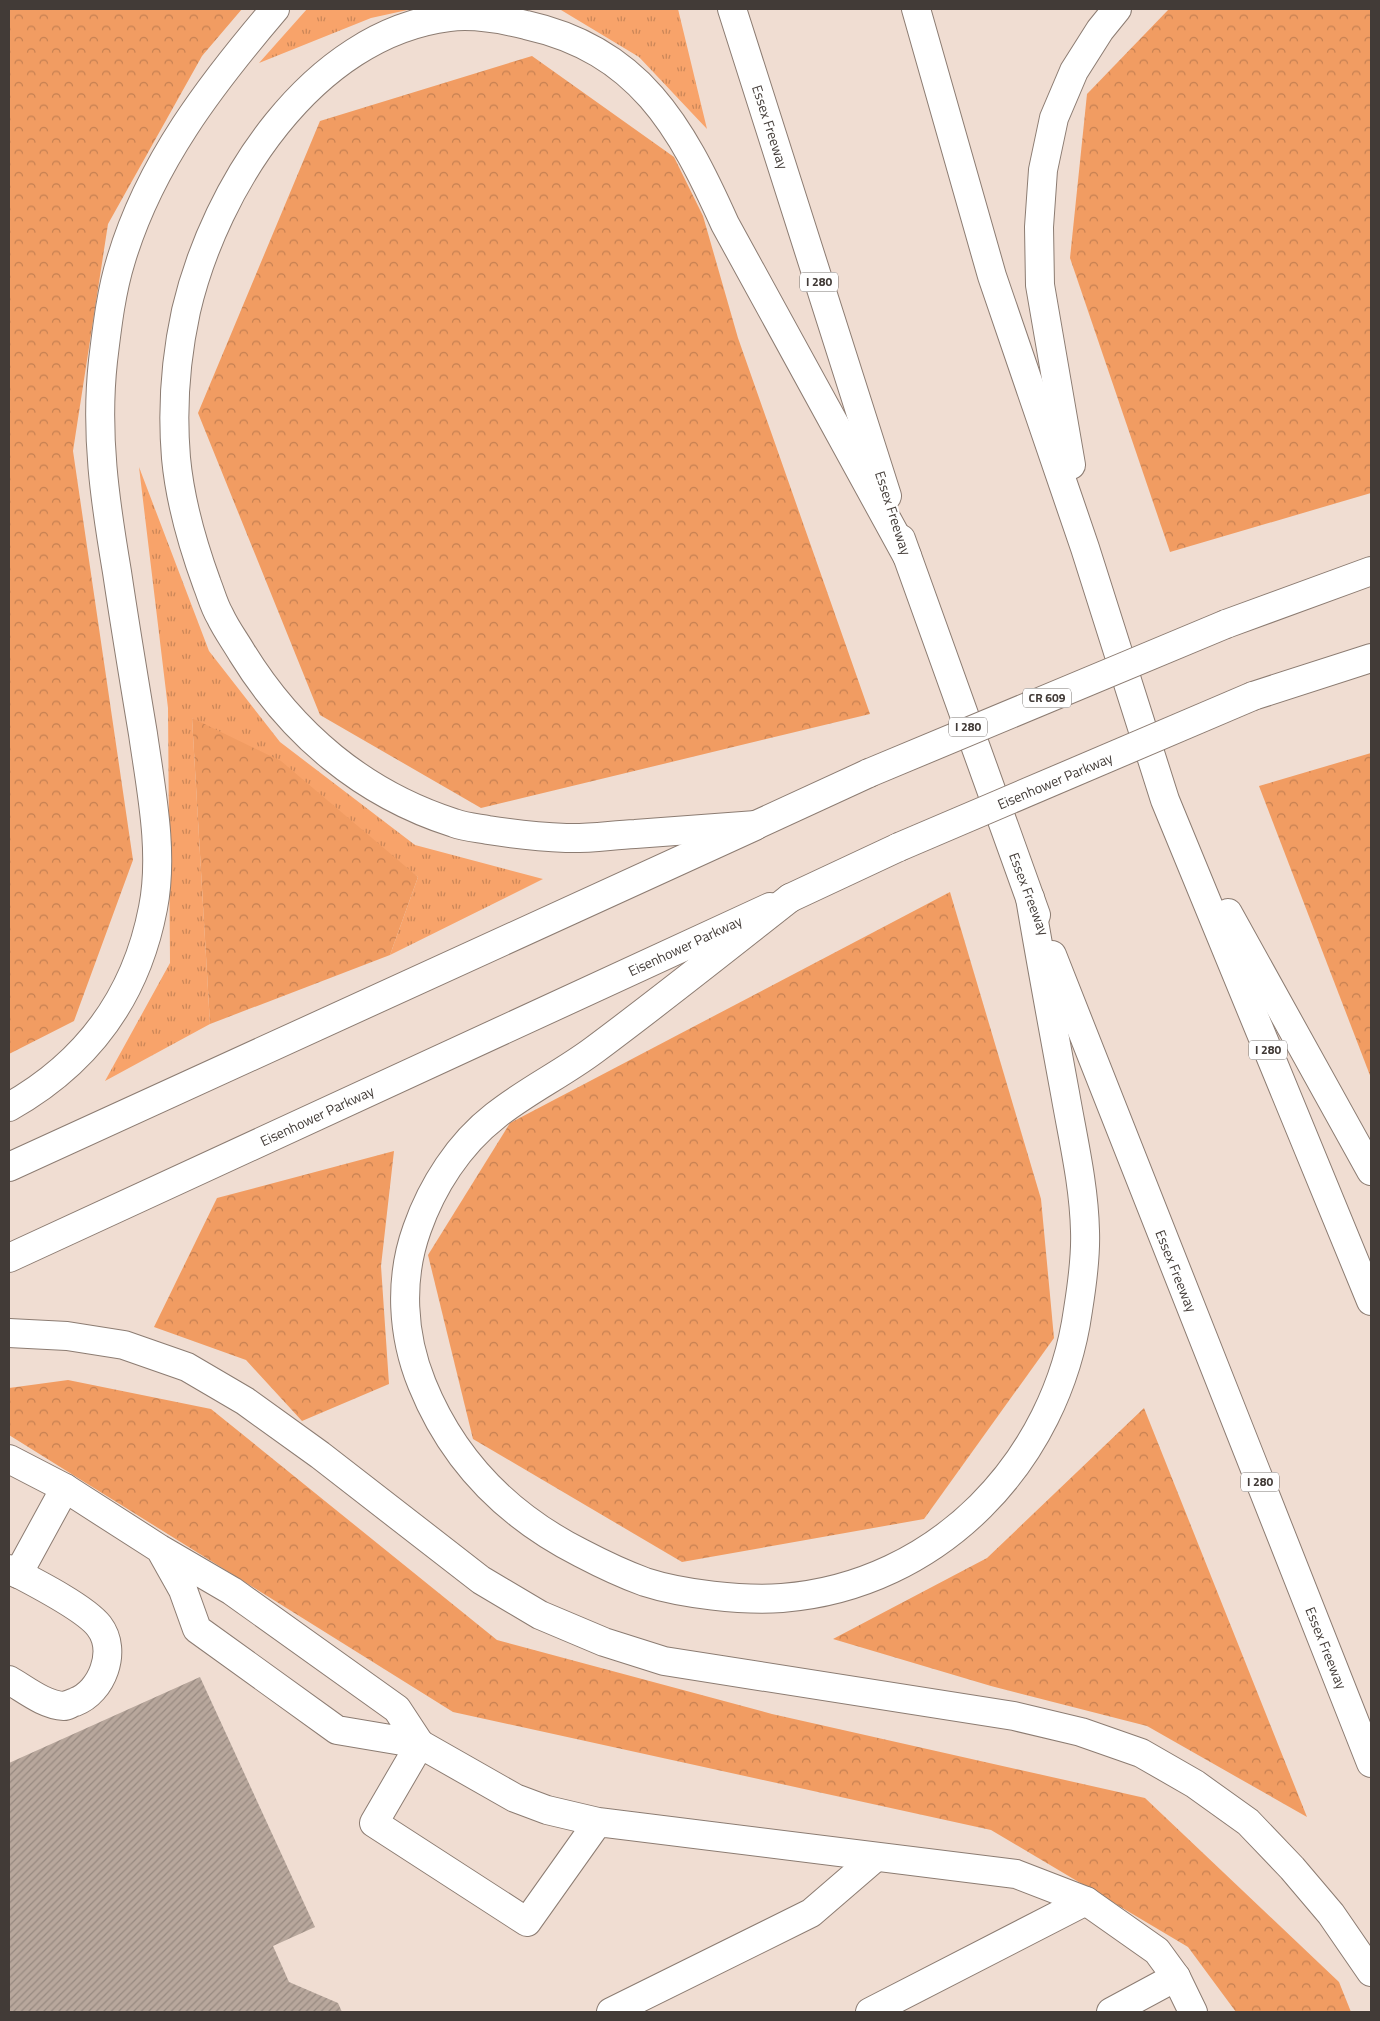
<svg xmlns="http://www.w3.org/2000/svg" width="1380" height="2021" viewBox="0 0 1380 2021" font-family="'Titillium Web',sans-serif">
  <style>
    .grass { fill: url(#grass-tufts) }
    .forest { fill: url(#forest-crowns) }
    .building { fill: url(#building-hatch) }
    .lines { fill: none; stroke-linecap: round; stroke-linejoin: round }
    .minor-casing { stroke: #8c7c72; stroke-width: 30 }
    .major-casing { stroke: #8c7c72; stroke-width: 30 }
    .highway-casing { stroke: #8c7c72; stroke-width: 30 }
    .minor { stroke: #fff; stroke-width: 28 }
    .major { stroke: #fff; stroke-width: 28 }
    .highway { stroke: #fff; stroke-width: 28 }
    .major-bridge-casing { stroke: #8c7c72; stroke-width: 30; stroke-linecap: butt }
    .major-bridge { stroke: #fff; stroke-width: 28 }
    .labels { text-anchor: middle; stroke-width: 4; stroke-linejoin: round; paint-order: stroke }
    .shield { fill: #fff; stroke: #7b7673; stroke-width: 1 }
    .shield-label { font-size: 12px; font-weight: bold; fill: #423b37 }
    .street-label { font-size: 14px; fill: #423b37; stroke: #fff }
  </style>
  <defs>
    <pattern id="grass-tufts" width="24" height="20" patternUnits="userSpaceOnUse" patternTransform="scale(1.25)"><rect width="24" height="20" fill="#f8a36a"/><path d="M3 7l-1-3M5 7V3M7 7l1-3M15 17l-1-3M17 17v-4M19 17l1-3" fill="none" stroke="#ca8658"/></pattern>
    <pattern id="forest-crowns" width="20" height="18" patternUnits="userSpaceOnUse" patternTransform="scale(1.25)"><rect width="20" height="18" fill="#f19c62"/><path d="M2 6a3 3 0 1 1 6 0M12 15a3 3 0 1 1 6 0" fill="none" stroke="#c58052"/></pattern>
    <pattern id="building-hatch" width="6" height="6" patternUnits="userSpaceOnUse" patternTransform="scale(1.25)"><rect width="6" height="6" fill="#b8a79c"/><path d="M-1 1l2-2M0 6l6-6M5 7l2-2" fill="none" stroke="#978980"/></pattern>
  </defs>
  <rect width="100%" height="100%" fill="#f0ddd2"/>
  <g class="grass">
    <path d="M307,9H412L371,18L259,63Z"/>
    <path d="M553,9H678L707,129L639,57L561,10Z"/>
    <path d="M139,467L209,651L280,742L415,845L543,879L390,955L418,877L192,718L210,1024L105,1081L170,963L168,708Z"/>
  </g>
  <g class="forest">
    <path d="M9,9H242L202,56L108,224L73,451L133,860L74,1021L9,1054Z"/>
    <path d="M1169,9H1371V493L1170,552L1070,258L1087,94Z"/>
    <path d="M532,56L674,157L703,216L738,338L870,714L481,808L320,715L198,413L320,121Z"/>
    <path d="M192,718L281,761L418,877L390,955L210,1024Z"/>
    <path d="M1371,753V1078L1259,786Z"/>
    <path d="M950,892L1041,1199L1054,1338L924,1519L682,1562L473,1439L428,1255L510,1123Z"/>
    <path d="M394,1151L381,1266L389,1384L302,1421L246,1360L154,1327L217,1198Z"/>
    <path d="M68,1380L211,1409L497,1640L772,1714L1145,1798L1339,1982L1351,2012H1236L1188,1947L991,1830L453,1712L9,1435V1388Z"/>
    <path d="M1144,1408L1307,1817L1147,1726L991,1686L833,1639L987,1558Z"/>
  </g>
  <path class="building" d="M200,1677L315,1927L273,1946L289,1982L338,2003L342,2012H9V1763Z"/>
  <g class="lines">
    <g class="minor-casing">
      <g id="minor">
        <path d="M9,1167L755,826"/>
        <path d="M9,1258L770,907"/>
        <path d="M9,1459L65,1488L160,1549L232,1591L397,1709L420,1744L337,1730L197,1629L183,1590L160,1549"/>
        <path d="M9,1569C32,1581 84,1607 99,1626C118,1651 102,1692 75,1702C71,1703 67,1706 64,1706C44,1705 25,1689 9,1680"/>
        <path d="M18,1574L65,1488"/>
        <path d="M598,1822L527,1922L374,1823L420,1744L515,1798L547,1810L598,1822L1016,1874L1086,1901L1157,1951L1176,1977L1193,2012"/>
        <path d="M611,2012L811,1913L876,1857"/>
        <path d="M870,2012L1086,1901"/>
        <path d="M1111,2012L1176,1977"/>
      </g>
    </g>
    <g class="major-casing">
      <g id="major">
        <path d="M1226,624L1371,571"/>
        <path d="M1253,696L1371,658"/>
        <path d="M756,825L869,773"/>
        <path d="M790,898L899,847"/>
      </g>
    </g>
    <g class="highway-casing">
      <g id="highway">
        <path d="M732,9L887,496"/>
        <path d="M916,9L992,276L1085,548L1165,800L1371,1301"/>
        <path d="M1071,465L1040,285L1039,227L1043,170L1054,118L1074,71L1100,30L1117,9"/>
        <path d="M901,539L1036,915"/>
        <path d="M756,825C716,828 675,831 635,834C612,835 589,839 566,838C540,837 514,834 488,830C477,828 465,827 454,823C363,794 292,734 242,653C235,641 226,629 220,616C214,606 211,594 207,584C192,543 180,501 176,458C172,410 176,357 186,311C215,186 312,34 449,17C474,14 502,19 526,25C639,50 681,126 725,224L907,556"/>
        <path d="M790,898C725,949 660,1001 594,1050C562,1074 526,1091 495,1116C459,1144 432,1186 417,1229C399,1279 402,1335 422,1384C453,1461 508,1516 581,1553C602,1564 623,1574 645,1582C682,1594 743,1601 782,1598C938,1586 1057,1461 1078,1310C1082,1285 1086,1256 1085,1231C1084,1185 1073,1139 1065,1093C1053,1028 1041,963 1030,898"/>
        <path d="M1228,913L1371,1171"/>
        <path d="M1052,955L1371,1763"/>
        <path d="M9,1107C87,1063 136,997 153,908C164,852 151,790 143,734C134,680 125,626 117,572C105,501 95,434 103,361C107,328 111,292 121,260C150,163 211,84 275,9"/>
        <path d="M9,1333L67,1336L124,1345L187,1367L245,1401L320,1455L481,1580L540,1615L604,1642L664,1661L1014,1716L1081,1732L1141,1753L1195,1784L1248,1822L1292,1868L1331,1914L1371,1972"/>
      </g>
    </g>
    <use href="#minor" class="minor"/>
    <use href="#major" class="major"/>
    <use href="#highway" class="highway"/>
    <g class="major-bridge-casing">
      <g id="major-bridge">
        <path d="M869,773L1226,624"/>
        <path d="M899,847L1253,696"/>
      </g>
    </g>
    <use href="#major-bridge" class="major-bridge"/>
  </g>
  <g class="labels">
    <g class="shield">
      <rect x="800" y="272.5" width="38" height="19" rx="4"/>
      <rect x="1023" y="688.5" width="48" height="19" rx="4"/>
      <rect x="949" y="717.5" width="38" height="19" rx="4"/>
      <rect x="1249" y="1040.5" width="38" height="19" rx="4"/>
      <rect x="1241" y="1472.5" width="38" height="19" rx="4"/>
    </g>
    <g class="shield-label">
      <text x="819" y="286">I 280</text>
      <text x="1047" y="702">CR 609</text>
      <text x="968" y="731">I 280</text>
      <text x="1268" y="1054">I 280</text>
      <text x="1260" y="1486">I 280</text>
    </g>
    <g class="street-label">
      <text transform="translate(770 127) rotate(72)" y="5">Essex Freeway</text>
      <text transform="translate(893 513) rotate(72)" y="5">Essex Freeway</text>
      <text transform="translate(1055 781) rotate(-23)" y="5">Eisenhower Parkway</text>
      <text transform="translate(1029 894) rotate(69)" y="5">Essex Freeway</text>
      <text transform="translate(685 946) rotate(-25)" y="5">Eisenhower Parkway</text>
      <text transform="translate(317 1116) rotate(-25)" y="5">Eisenhower Parkway</text>
      <text transform="translate(1176 1271) rotate(68)" y="5">Essex Freeway</text>
      <text transform="translate(1326 1648) rotate(68)" y="5">Essex Freeway</text>
    </g>
  </g>
  <rect width="1380" height="2021" fill="none" stroke="#423b37" stroke-width="20"/>
</svg>
